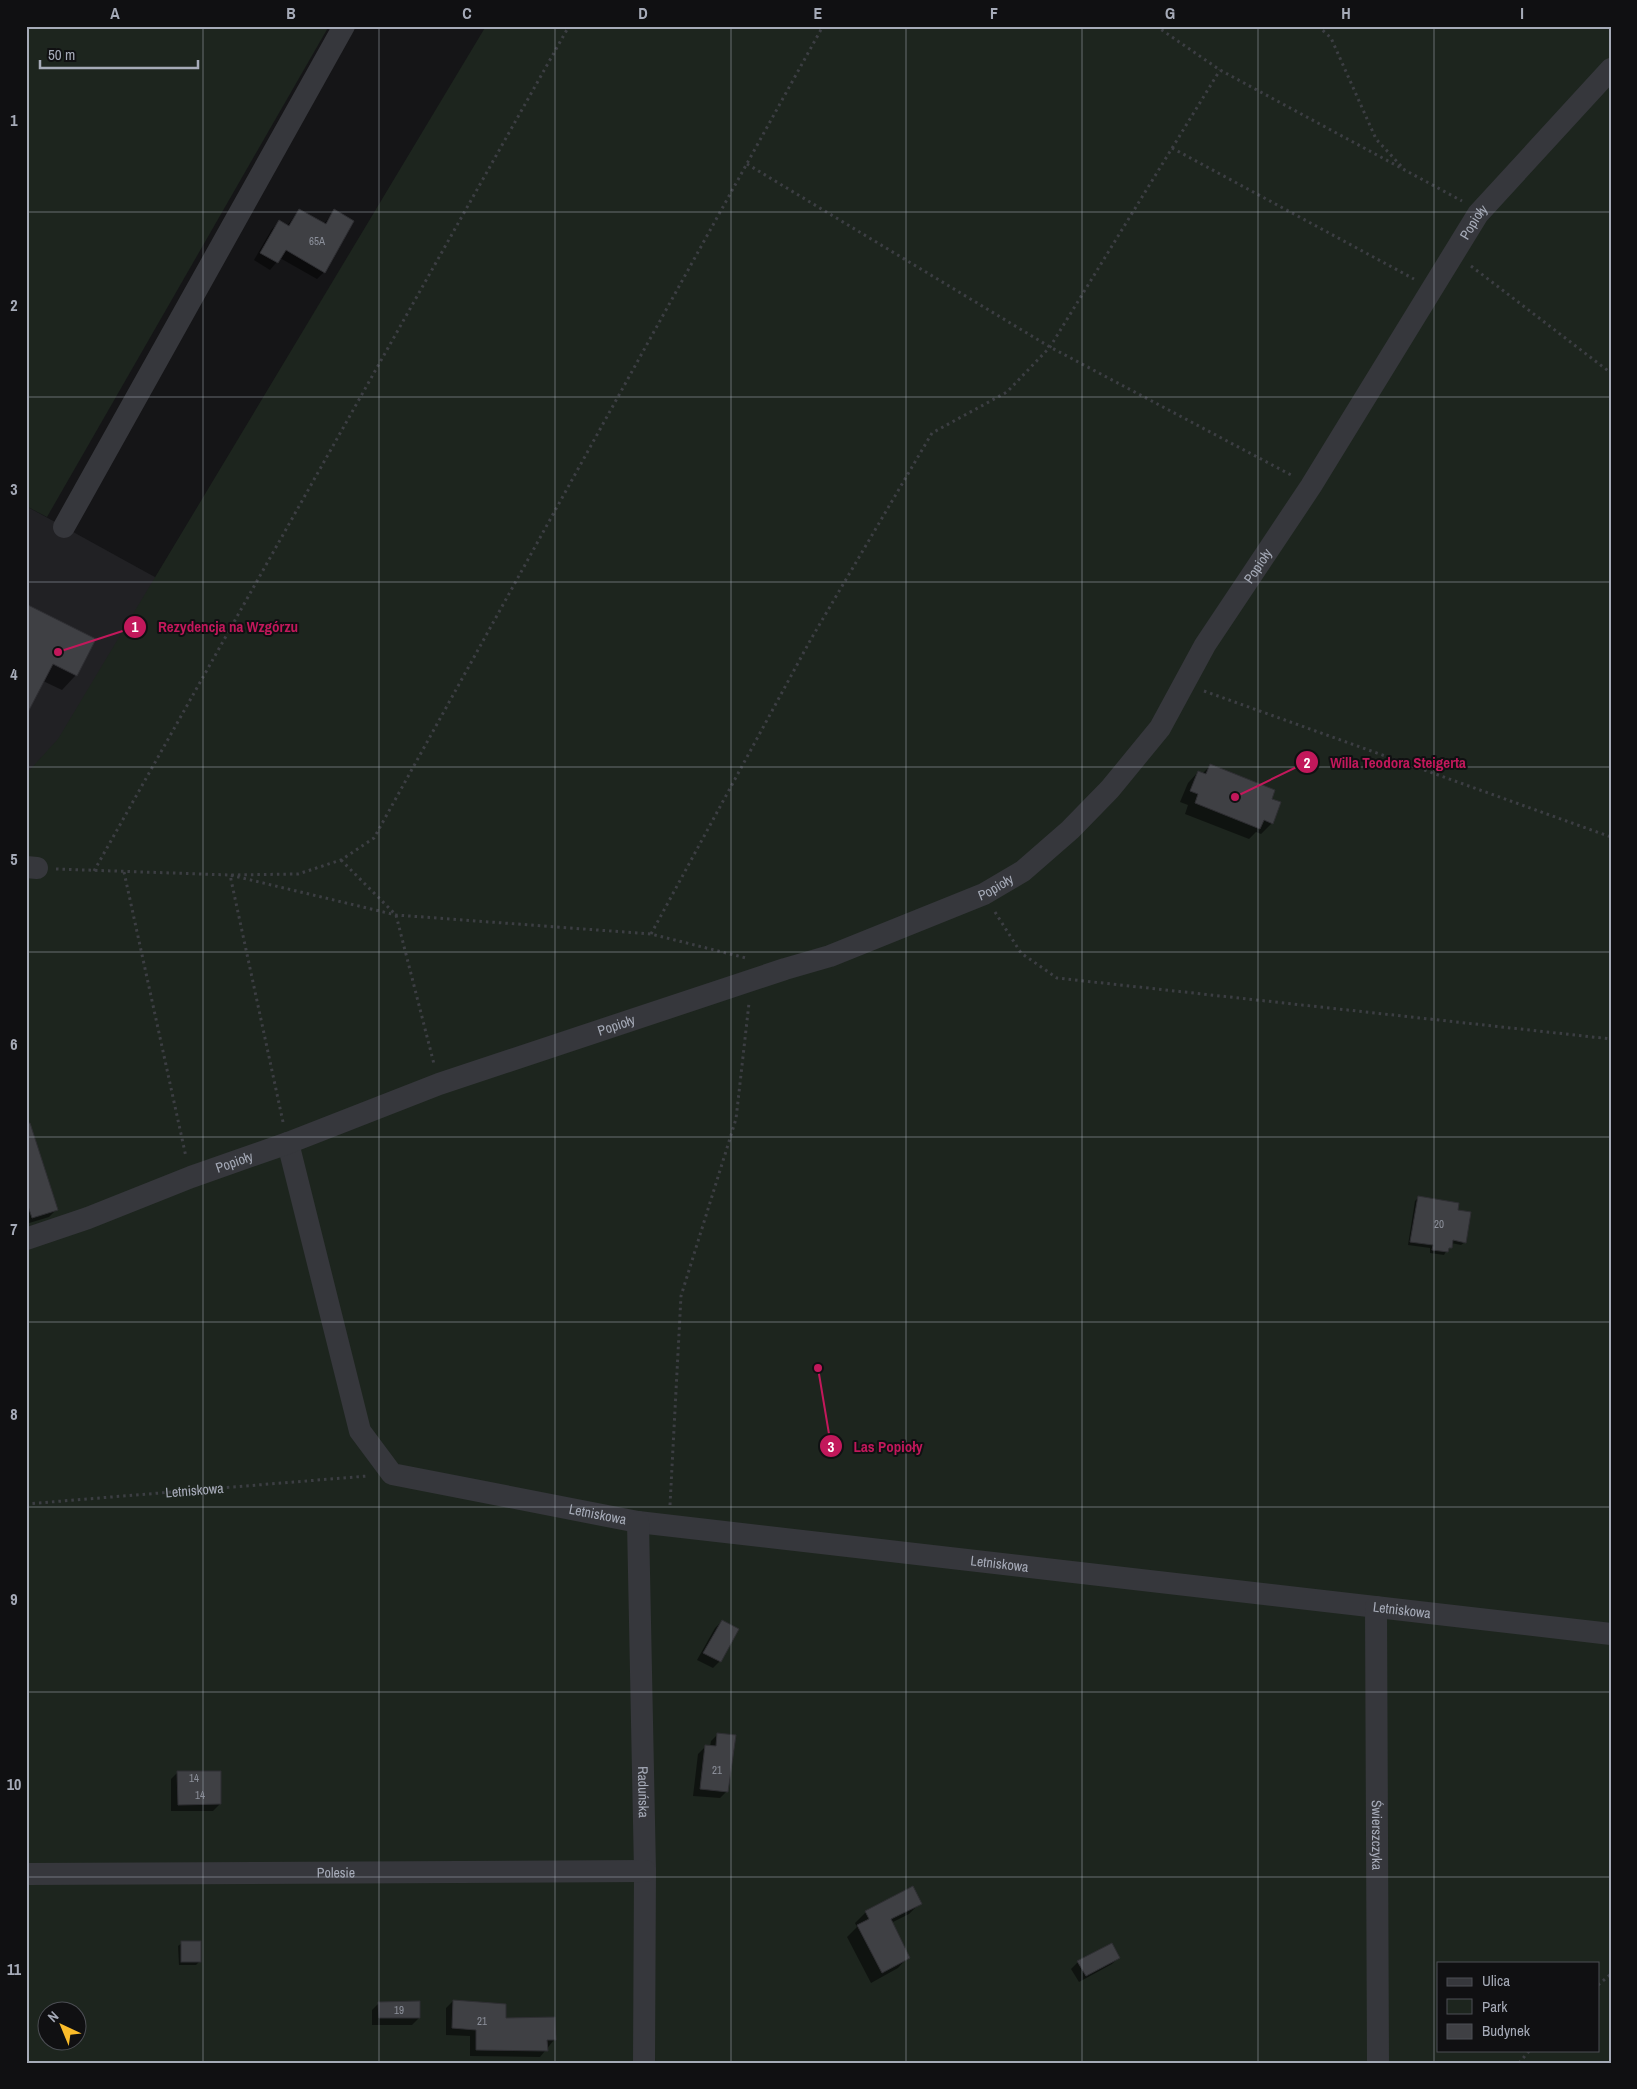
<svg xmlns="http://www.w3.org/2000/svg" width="1637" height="2089" viewBox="0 0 1637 2089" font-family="'Archivo Narrow',sans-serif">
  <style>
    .built { fill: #212124 }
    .green { fill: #1d251e; fill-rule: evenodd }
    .shadow { fill: #0007 }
    .building { fill: #3f4044; stroke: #2f2f33 }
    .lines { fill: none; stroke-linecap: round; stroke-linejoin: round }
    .path { stroke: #3c3e43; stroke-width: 3; stroke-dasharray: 2.5 4; stroke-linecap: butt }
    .minor { stroke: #36373c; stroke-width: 22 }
    .grid { fill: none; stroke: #a6abb8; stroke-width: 1; stroke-opacity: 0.55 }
    .labels { text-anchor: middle; stroke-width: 4; stroke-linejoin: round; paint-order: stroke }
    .number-label { font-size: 11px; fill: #8c909b }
    .street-label { font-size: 14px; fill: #a6abb8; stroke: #101012 }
    .leader { fill: none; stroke: #c2185b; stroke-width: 2 }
    .callout-dot { fill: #c2185b; stroke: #101012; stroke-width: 2 }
    .mark-label { font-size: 15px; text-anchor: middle; font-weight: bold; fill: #fff }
    .callout-label { font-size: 15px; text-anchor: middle; font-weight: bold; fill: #c2185b; stroke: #101012; stroke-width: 4; stroke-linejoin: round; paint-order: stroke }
    .neatline { fill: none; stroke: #a6abb8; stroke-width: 2 }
    .grid-label { font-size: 16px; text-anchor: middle; font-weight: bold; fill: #a6abb8 }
  </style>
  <rect width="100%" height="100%" fill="#151517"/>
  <path class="built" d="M26,506L182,592L26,848Z"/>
  <g class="green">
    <path d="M26,26H329L47,517L26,506Z"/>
    <path d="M486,26H1611V2063H26V774L58,739ZM1438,1963H1598V2050H1438ZM48,2012H78V2042H48Z"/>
  </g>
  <g class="shadow">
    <path d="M299,210L324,224L334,211L324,272L317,279L280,258L270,270L254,260L272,229L279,222L287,226Z"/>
    <path d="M26,606L76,675L62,690L43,681Z"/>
    <path d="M1210,766L1271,800L1272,823L1261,834L1256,832L1249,839L1185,814L1188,805L1180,802L1188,783L1198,772L1202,774Z"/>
    <path d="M26,1152L56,1210L49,1217L26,1224Z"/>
    <path d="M1418,1198L1457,1211L1465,1242L1461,1245L1451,1243L1444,1255L1430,1253V1248L1408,1245L1415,1201Z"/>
    <path d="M722,1621L720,1661L713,1668L697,1660L715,1628Z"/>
    <path d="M718,1734L727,1791L720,1798L693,1796L698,1754L705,1747H710L711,1741Z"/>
    <path d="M178,1772L220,1804L213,1811H171V1779Z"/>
    <path d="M920,1903L909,1914L891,1923L908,1957L898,1968L871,1983L847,1937L857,1927L855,1923L866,1912Z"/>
    <path d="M182,1943L199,1962L196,1965H179L178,1946Z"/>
    <path d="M1119,1957L1112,1964L1079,1982L1071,1969L1078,1962Z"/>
    <path d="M453,2001L504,2019L554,2040L540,2057L470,2056V2036L446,2035V2008Z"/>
    <path d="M379,2003L419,2018L412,2025H372V2010Z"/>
  </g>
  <g class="building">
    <path d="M299,209L326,224L334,209L354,221L325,273L286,250L278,263L260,253L279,220L289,226Z"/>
    <path d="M26,604L96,639L77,676L53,664L26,716Z"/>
    <path d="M1210,764L1275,790L1272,799L1281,802L1273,824L1264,820L1260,829L1195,803L1198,794L1190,791L1198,771L1206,774Z"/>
    <path d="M26,1123H30L58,1210L32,1218L26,1200Z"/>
    <path d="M1418,1196L1459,1203L1458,1210L1471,1212L1466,1243L1453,1240L1452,1248H1449L1448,1252L1432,1250L1433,1245L1410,1242Z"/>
    <path d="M722,1620L739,1629L721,1662L703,1653Z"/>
    <path d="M717,1733L736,1735L728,1792L700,1789L705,1745L716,1746Z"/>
    <path d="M177,1771H221V1804L178,1805Z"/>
    <path d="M913,1886L922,1904L891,1919L910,1958L882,1973L857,1925L869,1919L865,1911Z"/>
    <rect x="181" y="1941" width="20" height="21"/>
    <path d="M1112,1943L1120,1958L1086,1976L1077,1961Z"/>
    <path d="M453,2000L506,2004V2018L555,2017L556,2040H547L548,2051L476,2050V2030L452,2028Z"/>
    <path d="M420,2001V2018H379L378,2002Z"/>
  </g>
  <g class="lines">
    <g class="path">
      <path d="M1156,26L1220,70L1462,201"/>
      <path d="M1318,26L1331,38L1376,139L1402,167"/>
      <path d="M1172,148L1414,279"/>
      <path d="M747,164L1050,347L1293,476"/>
      <path d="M1471,266L1611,373"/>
      <path d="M1204,691L1611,837"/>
      <path d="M341,860L396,915L434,1064"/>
      <path d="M56,869L230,875L298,874L341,860L374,838L823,26"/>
      <path d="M94,871L569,26"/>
      <path d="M124,872L186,1157"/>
      <path d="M995,912L1021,953L1057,978L1611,1039"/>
      <path d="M651,934L811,639L932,433L1007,392L1050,347L1220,70"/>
      <path d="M283,1122L230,875L396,915L651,934L746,958"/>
      <path id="s1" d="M26,1504L367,1476"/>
      <path d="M670,1505L681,1296L736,1119L749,1003"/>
      <path d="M1598,1985L1611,1974"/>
      <path d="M1519,2063L1530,2050"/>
    </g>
    <g class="minor">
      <path d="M64,527L344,26"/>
      <path d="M26,867L37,868"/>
      <path id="s2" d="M288,1143L360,1431L392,1474L638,1522L1611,1634"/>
      <path id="s3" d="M26,1239L88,1218L191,1177L288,1143L439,1084L785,969L830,956L984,894L1023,871L1070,830L1110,789L1160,728L1205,645L1311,486L1478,214L1611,69"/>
      <path id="s4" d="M638,1522L645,1871L644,2063"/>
      <path id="s5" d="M1376,1607L1378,2063"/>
      <path id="s6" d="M26,1874L645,1871"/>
    </g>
  </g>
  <path class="grid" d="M203,26V2063M379,26V2063M555,26V2063M731,26V2063M906,26V2063M1082,26V2063M1258,26V2063M1434,26V2063M26,212H1611M26,397H1611M26,582H1611M26,767H1611M26,952H1611M26,1137H1611M26,1322H1611M26,1507H1611M26,1692H1611M26,1877H1611"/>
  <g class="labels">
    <g class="number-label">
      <text x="317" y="245">65A</text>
      <text x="1439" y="1228">20</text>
      <text x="717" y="1774">21</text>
      <text x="194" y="1782">14</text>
      <text x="200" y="1799">14</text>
      <text x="399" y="2014">19</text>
      <text x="482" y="2025">21</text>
    </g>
    <g class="street-label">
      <text dy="5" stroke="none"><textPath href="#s3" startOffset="1858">Popioły</textPath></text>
      <text dy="5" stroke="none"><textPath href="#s3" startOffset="1452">Popioły</textPath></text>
      <text dy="5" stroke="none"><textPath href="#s3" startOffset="1032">Popioły</textPath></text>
      <text dy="5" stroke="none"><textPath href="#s3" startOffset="628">Popioły</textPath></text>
      <text dy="5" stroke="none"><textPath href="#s3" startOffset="222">Popioły</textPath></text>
      <text dy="5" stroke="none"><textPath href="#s1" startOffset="169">Letniskowa</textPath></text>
      <text dy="5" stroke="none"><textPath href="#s2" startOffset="560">Letniskowa</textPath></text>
      <text dy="5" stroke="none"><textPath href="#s2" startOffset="965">Letniskowa</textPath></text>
      <text dy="5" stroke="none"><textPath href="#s2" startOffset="1370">Letniskowa</textPath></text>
      <text dy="5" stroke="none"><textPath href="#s4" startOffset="270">Raduńska</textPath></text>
      <text dy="5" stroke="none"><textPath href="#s5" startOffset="228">Świerszczyka</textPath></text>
      <text dy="5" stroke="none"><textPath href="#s6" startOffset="310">Polesie</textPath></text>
    </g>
  </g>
  <path class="leader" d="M58 652L135 627M1235 797L1307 762M818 1368L831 1446"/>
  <g class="callout-dot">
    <circle cx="58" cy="652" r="5"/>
    <circle cx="1235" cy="797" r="5"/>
    <circle cx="818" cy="1368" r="5"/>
    <circle cx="135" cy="627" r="12"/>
    <circle cx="1307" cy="762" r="12"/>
    <circle cx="831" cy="1446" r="12"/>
  </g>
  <g class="mark-label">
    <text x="135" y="632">1</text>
    <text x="1307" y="768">2</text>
    <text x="831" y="1452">3</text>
  </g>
  <g class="callout-label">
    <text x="228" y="632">Rezydencja na Wzgórzu</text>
    <text x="1398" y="768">Willa Teodora Steigerta</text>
    <text x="888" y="1452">Las Popioły</text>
  </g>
  <rect width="1637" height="2089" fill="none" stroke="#101012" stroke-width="55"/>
  <rect x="1437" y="1962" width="162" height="90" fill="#101012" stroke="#4c4e54"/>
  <rect x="1447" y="1978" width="25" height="8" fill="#36373c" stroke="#4c4e54"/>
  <text x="1482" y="1986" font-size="15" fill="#a6abb8">Ulica</text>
  <rect x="1447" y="1999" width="25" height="15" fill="#1d251e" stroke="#4c4e54"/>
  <text x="1482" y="2012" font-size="15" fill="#a6abb8">Park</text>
  <rect x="1447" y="2024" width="25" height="15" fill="#3f4044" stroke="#4c4e54"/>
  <text x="1482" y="2036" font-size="15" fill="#a6abb8">Budynek</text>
  <g transform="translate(62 2026) rotate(316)"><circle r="24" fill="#101012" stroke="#4c4e54"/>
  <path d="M0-4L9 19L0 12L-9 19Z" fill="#fabc2a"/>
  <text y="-8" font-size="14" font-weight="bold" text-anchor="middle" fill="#a6abb8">N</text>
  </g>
  <path d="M40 60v8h158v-8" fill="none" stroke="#a6abb8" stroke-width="2.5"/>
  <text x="48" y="60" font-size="15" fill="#a6abb8" stroke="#101012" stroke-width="4" paint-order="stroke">50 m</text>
  <rect x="28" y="28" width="1582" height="2034" class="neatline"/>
  <g class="grid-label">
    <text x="115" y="19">A</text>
    <text x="291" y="19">B</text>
    <text x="467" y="19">C</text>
    <text x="643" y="19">D</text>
    <text x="818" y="19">E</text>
    <text x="994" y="19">F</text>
    <text x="1170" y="19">G</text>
    <text x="1346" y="19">H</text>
    <text x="1522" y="19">I</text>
    <text x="14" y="126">1</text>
    <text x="14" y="311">2</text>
    <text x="14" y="495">3</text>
    <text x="14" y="680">4</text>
    <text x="14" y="865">5</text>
    <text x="14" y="1050">6</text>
    <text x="14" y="1235">7</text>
    <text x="14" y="1420">8</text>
    <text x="14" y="1605">9</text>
    <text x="14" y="1790">10</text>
    <text x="14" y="1975">11</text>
  </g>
</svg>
